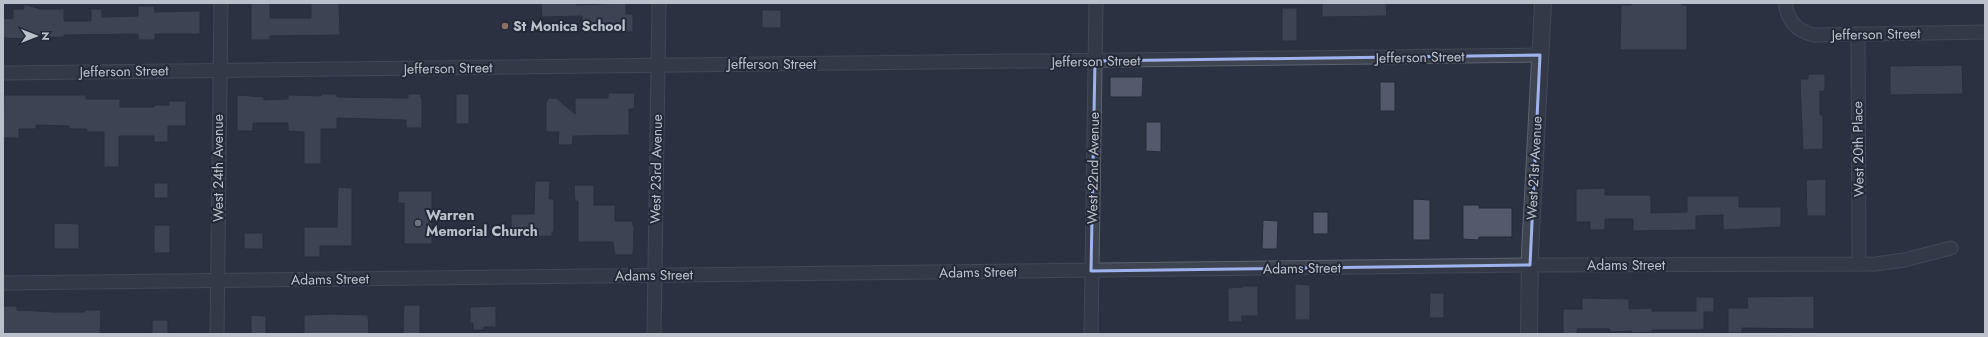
<svg xmlns="http://www.w3.org/2000/svg" width="1988" height="337" viewBox="0 0 1988 337" font-family="Jost,sans-serif">
  <style>
    .building { fill: #545a6c; stroke: #252b39 }
    .lines { fill: none; stroke-linecap: round; stroke-linejoin: round }
    .minor-casing { stroke: #5d626f; stroke-width: 15 }
    .tertiary-casing { stroke: #5d626f; stroke-width: 18 }
    .minor { stroke: #3f4451; stroke-width: 13 }
    .tertiary { stroke: #3f4451; stroke-width: 16 }
    .marked { fill: none; stroke: #9eb3ee; stroke-width: 3; stroke-linejoin: round }
    .education-dot { fill: #8d6e63; stroke: #232937; stroke-width: 1.5 }
    .worship-dot { fill: #6b7280; stroke: #232937; stroke-width: 1.5 }
    .labels { text-anchor: middle; stroke-width: 4; stroke-linejoin: round; paint-order: stroke }
    .poi-label { font-size: 14px; font-weight: bold; fill: #bcc0cb; stroke: #232937; text-anchor: start }
    .street-label { font-size: 14px; fill: #bcc0cb; stroke: #232937 }
  </style>
  <rect width="100%" height="100%" fill="#2b3241"/>
  <g class="building">
    <path d="M251,3H270V18H311V3H339L340,35L270,36V40H251Z"/>
    <path d="M541,3H576L577,5L626,3V14H633V32L582,33V16L542,17Z"/>
    <path d="M1322,3H1386L1387,16L1322,17Z"/>
    <path d="M1631,3H1682V5H1687V50H1620L1621,5H1631Z"/>
    <path d="M24,4L40,9H64V21H91V9H102V17L138,16V6H154L155,12L200,11V34H155V40H138V34L64,35V37L30,38V39L3,38V18L13,19V9H24Z"/>
    <rect x="1282" y="8" width="15" height="33"/>
    <rect x="762" y="10" width="19" height="18"/>
    <path d="M1962,65L1963,94L1890,95V66Z"/>
    <path d="M1808,74H1825V91H1820V115H1823V149L1803,150L1800,79H1808Z"/>
    <path d="M1110,77H1143L1142,97H1110Z"/>
    <rect x="1380" y="82" width="15" height="29"/>
    <path d="M608,93H635L634,109H629V135L573,136L572,145H558L559,132H546V102L549,98H556L575,114V98H608Z"/>
    <path d="M321,94H337V97L408,98V94H421V98H422V128H406V120L337,118V129H321V164H304V132L288,131V123H253V131H237V95L264,97V100L288,99V95L321,96Z"/>
    <rect x="456" y="94" width="13" height="30"/>
    <path d="M4,95H86V99H120V107H154V105H169V101H186V126H168V142H154V136H119V167H104V132H87V129H69V126L36,125V129H19V138H3Z"/>
    <path d="M1146,122H1161V152L1146,151Z"/>
    <path d="M1826,179V216H1807L1806,180Z"/>
    <path d="M535,181H550L549,199H554V232H552V236L511,237V214H534Z"/>
    <rect x="154" y="183" width="14" height="15"/>
    <path d="M574,185H594V205H615V221H633V226H634L633,255H615L613,242H578V201H575Z"/>
    <path d="M338,187L352,188V246H320V257H304V227H337Z"/>
    <path d="M1605,188V195H1651V213L1687,212V196H1739V207H1781V227L1723,230V215L1696,216V230L1633,231V219H1605V230H1590V222H1576V189Z"/>
    <path d="M398,191H432V244H404V203H398Z"/>
    <path d="M1413,199L1430,200V240H1413Z"/>
    <path d="M1463,205H1479V208H1512V237H1479L1478,240L1463,239Z"/>
    <rect x="1313" y="212" width="15" height="22"/>
    <path d="M1263,220L1278,221L1277,249H1262Z"/>
    <path d="M54,223L79,224V249H54Z"/>
    <rect x="154" y="225" width="16" height="28"/>
    <rect x="244" y="233" width="19" height="16"/>
    <path d="M1295,284L1310,285V320H1295Z"/>
    <path d="M1243,286H1258V316H1242V322H1228V288L1243,287Z"/>
    <path d="M1430,293H1444V318H1429Z"/>
    <path d="M1814,296V329L1742,328V333H1728V308H1748L1747,297Z"/>
    <path d="M1696,297H1714V312H1704V330H1652V332L1632,333V331L1611,332L1609,329H1577V334H1563V309H1582V298L1629,299V309L1652,308V311H1696Z"/>
    <path d="M404,305H420V334H403Z"/>
    <path d="M3,306H17V310L54,312H85V310H101L100,334H3Z"/>
    <path d="M496,306V327H484V330H473V323H470V307Z"/>
    <path d="M331,314L368,315L369,334H304V315Z"/>
    <path d="M251,315L266,316V334H251Z"/>
    <rect x="152" y="320" width="16" height="14"/>
  </g>
  <g class="lines">
    <g class="minor-casing">
      <g id="minor">
        <path d="M1785,3C1788,21 1796,31 1814,35L1985,32"/>
        <path d="M1858,34L1859,264"/>
        <path d="M3,73L1540,55"/>
        <path d="M3,283L1530,265L1875,264L1904,260L1951,248"/>
        <path d="M217,334L221,3"/>
        <path d="M654,334L659,3"/>
        <path d="M1091,334L1096,3"/>
      </g>
    </g>
    <g class="tertiary-casing">
      <path id="tertiary" d="M1529,334L1530,253L1543,3"/>
    </g>
    <use href="#minor" class="minor"/>
    <use href="#tertiary" class="tertiary"/>
  </g>
  <path d="M0 0H1988V337H0ZM1540,55L1530,265L1091,271L1095,61Z" fill="#2b3241" fill-opacity=".55" fill-rule="evenodd"/>
  <path class="marked" d="M1540,55L1530,265L1091,271L1095,61Z"/>
  <circle class="education-dot" cx="505" cy="26" r="4"/>
  <circle class="worship-dot" cx="418" cy="223" r="4"/>
  <g class="labels">
    <g class="poi-label">
      <text x="513" y="31">St Monica School</text>
      <text x="426" y="220">Warren<tspan x="426" dy="16">Memorial Church</tspan></text>
    </g>
    <g class="street-label">
      <text transform="translate(1876 34) rotate(-1)" y="5">Jefferson Street</text>
      <text transform="translate(1420 57) rotate(-1)" y="5">Jefferson Street</text>
      <text transform="translate(1096 61) rotate(-1)" y="5">Jefferson Street</text>
      <text x="772" y="69">Jefferson Street</text>
      <text transform="translate(448 68) rotate(-1)" y="5">Jefferson Street</text>
      <text transform="translate(124 71) rotate(-1)" y="5">Jefferson Street</text>
      <text transform="translate(1858 149) rotate(-91)" y="5">West 20th Place</text>
      <text transform="translate(218 168) rotate(-90)" y="5">West 24th Avenue</text>
      <text transform="translate(1093 168) rotate(-89)" y="5">West 22nd Avenue</text>
      <text transform="translate(1534 168) rotate(-87)" y="5">West 21st Avenue</text>
      <text transform="translate(656 169) rotate(-89)" y="5">West 23rd Avenue</text>
      <text x="1626" y="270">Adams Street</text>
      <text transform="translate(1302 268) rotate(-1)" y="5">Adams Street</text>
      <text transform="translate(978 272) rotate(-1)" y="5">Adams Street</text>
      <text transform="translate(654 275) rotate(-1)" y="5">Adams Street</text>
      <text transform="translate(330 279) rotate(-1)" y="5">Adams Street</text>
    </g>
  </g>
  <rect width="1988" height="337" fill="none" stroke="#bcc0cb" stroke-width="8"/>
  <g transform="translate(36 36) rotate(90)" stroke="#232937" stroke-width="3" paint-order="stroke">
  <path d="M0-3L7 15L0 10L-7 15Z" fill="#bcc0cb"/>
  <text y="-6" font-size="11" font-weight="bold" text-anchor="middle" fill="#bcc0cb">N</text>
  </g>
</svg>
